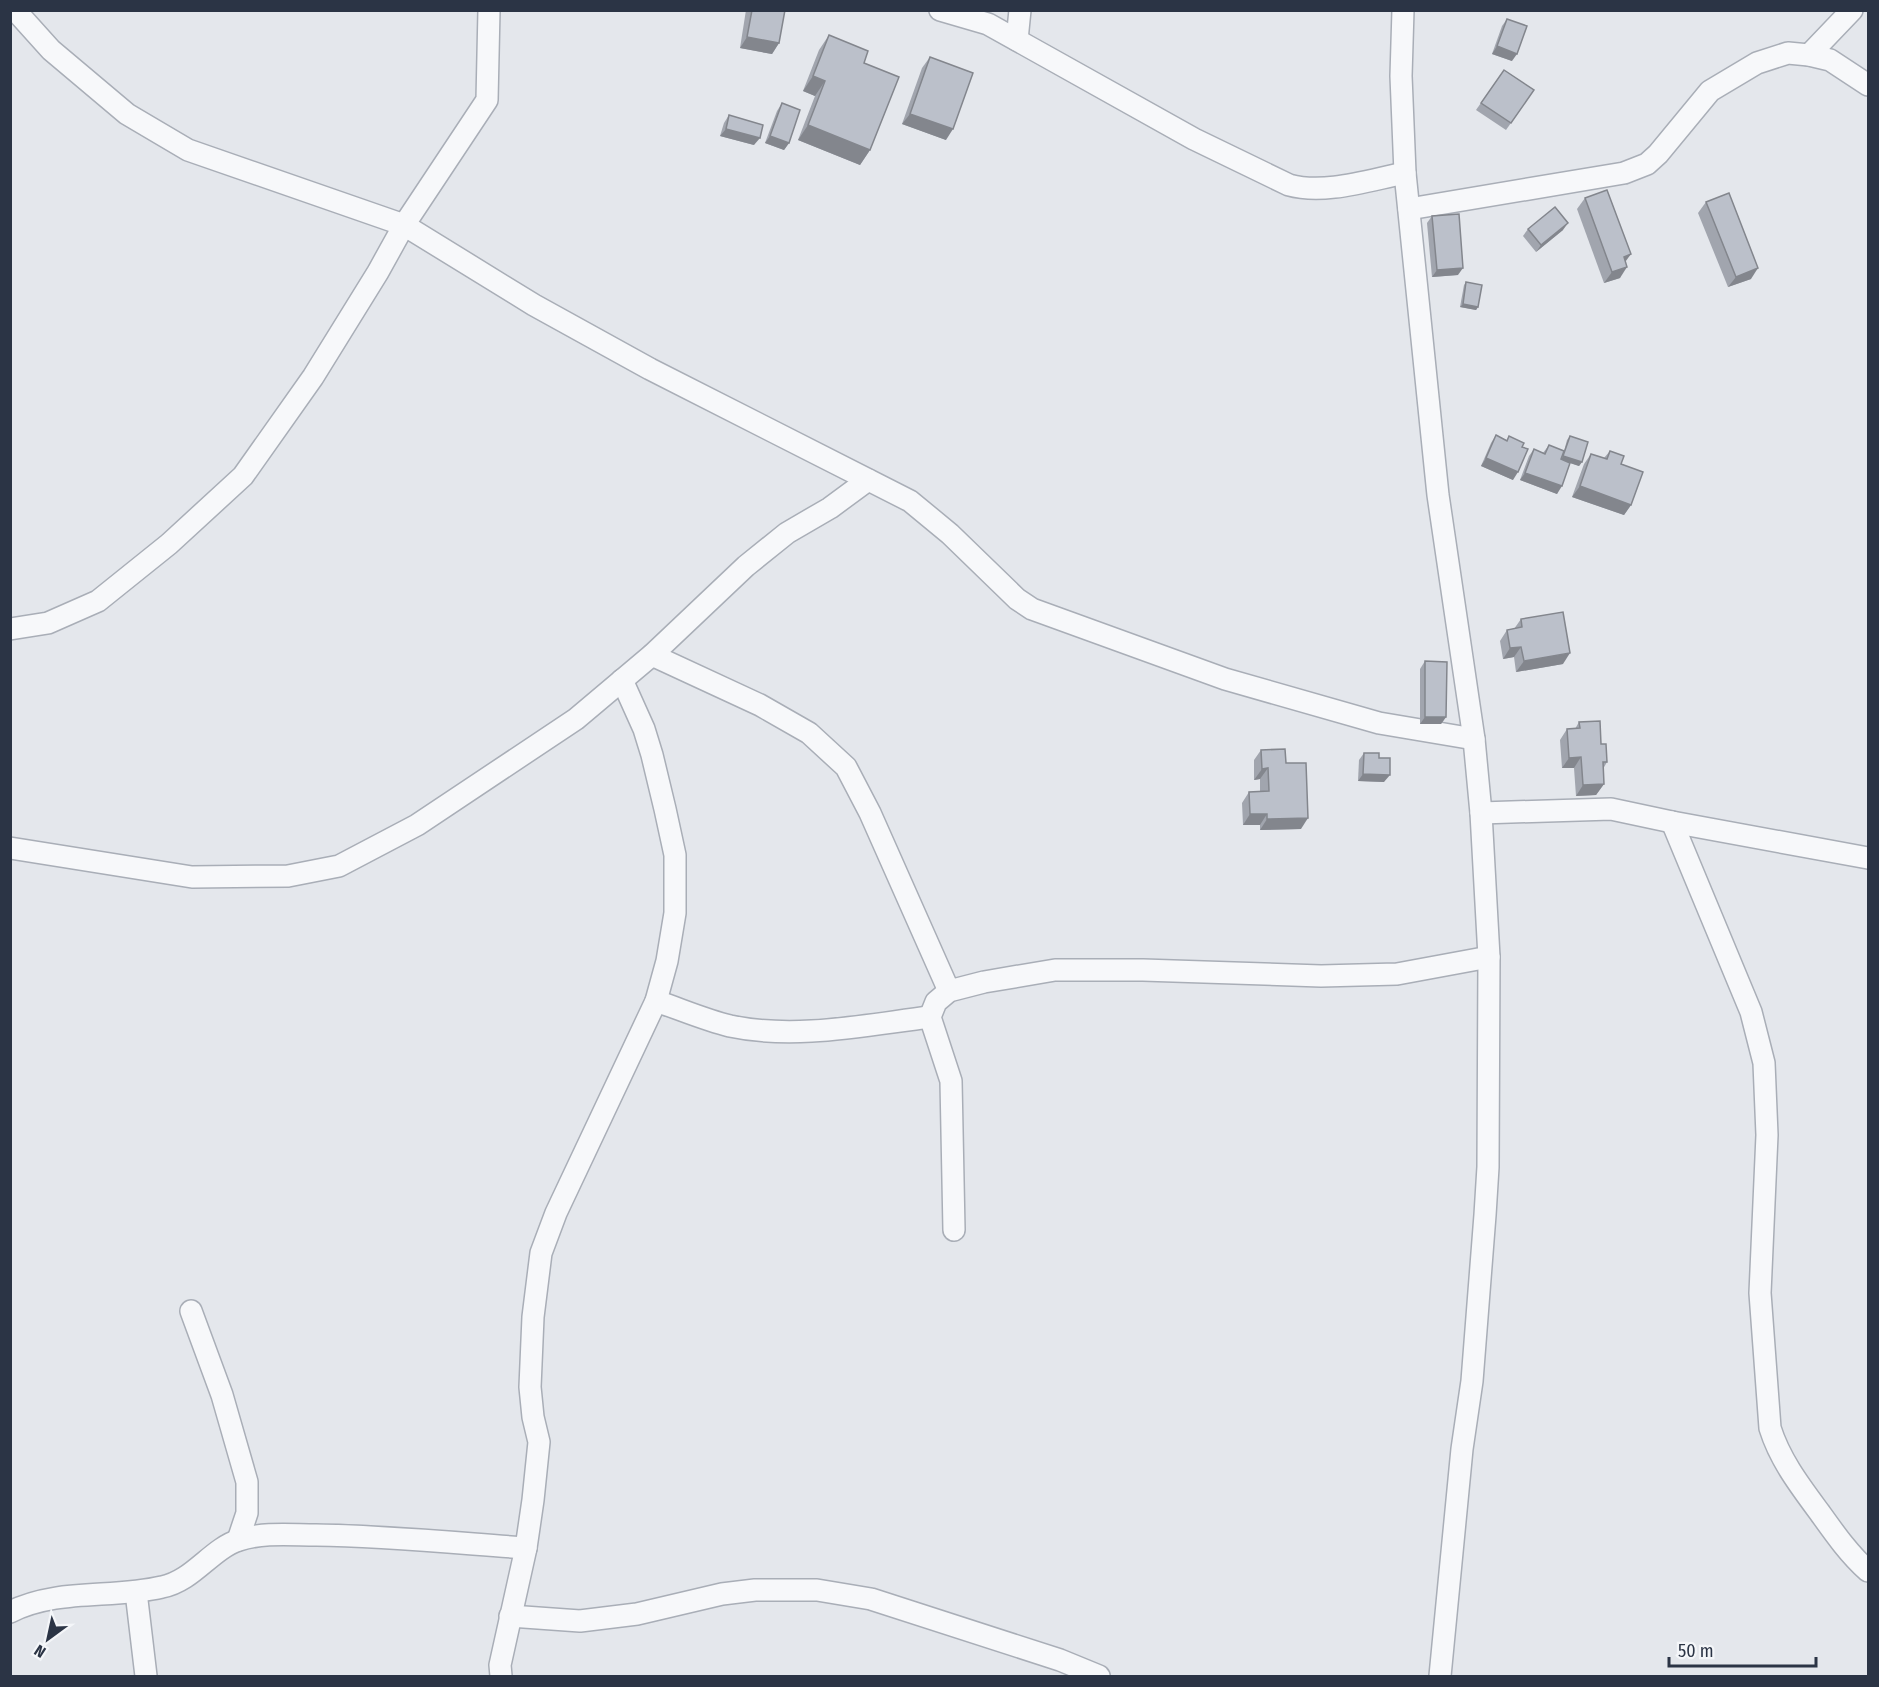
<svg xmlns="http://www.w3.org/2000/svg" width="1879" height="1687" viewBox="0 0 1879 1687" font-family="'Fira Sans Condensed',sans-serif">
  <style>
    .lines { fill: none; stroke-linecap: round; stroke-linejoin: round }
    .minor-casing { stroke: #a9aeb7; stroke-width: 24 }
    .minor { stroke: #f7f8fa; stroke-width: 21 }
    .wall { fill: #a1a5ae }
    .shaded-wall { fill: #83868d }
    .building { fill: #bbc0ca; stroke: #83868d; stroke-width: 1.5 }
  </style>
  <rect width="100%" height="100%" fill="#e4e7ec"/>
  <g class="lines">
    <g class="minor-casing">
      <g id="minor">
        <path d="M15,10L51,50L127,114L188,150L404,225L534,305L650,369L910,501L950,534L1017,599L1032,609L1225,679L1379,723L1474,739"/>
        <path d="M940,10L988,24L1194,139L1289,185C1325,195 1369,180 1405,173"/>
        <path d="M1403,10L1401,76L1405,173L1438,495L1474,739L1481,813L1489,957L1488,1167L1485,1215L1472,1381L1462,1449L1440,1676"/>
        <path d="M1017,40L1020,10"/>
        <path d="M1809,55L1852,10"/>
        <path d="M1409,209L1624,173L1647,164L1658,154L1710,91L1757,63L1788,53L1809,55L1830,60L1868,85"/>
        <path d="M10,629L48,623L98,601L169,544L243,476L313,377L378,272L404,225L487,100L489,10"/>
        <path d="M652,655L760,705L809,733L846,767L870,813L949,991"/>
        <path d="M1481,813L1611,809L1672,822L1868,858"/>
        <path d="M1672,822L1751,1012L1764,1063L1767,1135L1760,1293L1770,1428C1780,1460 1800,1486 1820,1513C1835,1534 1849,1554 1868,1571"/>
        <path d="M10,848L192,877L288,876L339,866L417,825L576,719L652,655L746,566L787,533L830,508L868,480"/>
        <path d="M656,1001C680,1009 705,1020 730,1026C795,1040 865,1025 930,1017"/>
        <path d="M954,1230L951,1081L930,1017L936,1002L949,991L984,982L1055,970H1143L1321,976L1397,974L1489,957"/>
        <path d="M191,1311L222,1395L247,1482V1513L238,1540"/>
        <path d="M136,1592L146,1676"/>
        <path d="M10,1612C58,1588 112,1599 162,1587C193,1581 211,1549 239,1540C264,1532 291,1535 316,1535C386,1536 456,1543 526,1548"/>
        <path d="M510,1616L580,1621L637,1614L722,1594L755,1590H817L871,1599L1060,1660L1099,1676"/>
        <path d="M501,1676L500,1665L526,1548L533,1500L539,1442L533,1417L530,1387L533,1317L541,1253L556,1213L656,1001L667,961L675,913V855L665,809L652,755L644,729L622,680"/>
      </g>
    </g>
    <use href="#minor" class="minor"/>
  </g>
  <g class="wall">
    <path d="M746,10H785L779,43L772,54L740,48Z"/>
    <path d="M1507,19L1512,61L1492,54L1502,26Z"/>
    <path d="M829,35L864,63L870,150L860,165L798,140L815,96L803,91L819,50Z"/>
    <path d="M930,57L946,140L902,124L922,68Z"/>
    <path d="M1504,70L1534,90L1506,130L1476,110Z"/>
    <path d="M782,103L789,143L784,150L765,143L777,111Z"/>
    <path d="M729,115L754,145L720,136L724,123Z"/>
    <path d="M1585,198L1625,262L1620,278L1604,283L1577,209Z"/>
    <path d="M1706,202L1751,279L1728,287L1698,213Z"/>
    <path d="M1432,216L1458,275L1432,277L1427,223Z"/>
    <path d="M1528,229L1563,230L1536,252L1523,236Z"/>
    <path d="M1466,282L1478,307L1476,310L1460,307L1464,285Z"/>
    <path d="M1496,435L1507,440L1509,436L1513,480L1481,466L1491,443Z"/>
    <path d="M1570,436L1582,462L1579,466L1570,463L1557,494L1520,480L1529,456L1534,449L1543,453L1549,445L1564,451L1567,440Z"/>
    <path d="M1610,451L1621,464L1631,505L1624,515L1572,497L1584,464L1591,454L1604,458Z"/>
    <path d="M1521,619L1563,664L1516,672L1514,657L1503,659L1500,641L1507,630L1514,629Z"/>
    <path d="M1425,661L1446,717L1441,724H1420V669Z"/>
    <path d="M1579,722L1601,744L1607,762L1603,769L1604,784L1596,795L1576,796L1574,768H1562L1560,740L1567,729H1575Z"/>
    <path d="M1261,750L1286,763L1301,829L1260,830V825H1243L1242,803L1249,792H1260V779L1254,780V760Z"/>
    <path d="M1364,753L1379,758L1384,782L1358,781L1359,760Z"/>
  </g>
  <g class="shaded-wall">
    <path d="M747,37L779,43L772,54L740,48Z"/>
    <path d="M1497,46L1517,54L1512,61L1492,54Z"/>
    <path d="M813,76L825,81L815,96L803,91Z"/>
    <path d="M910,114L953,129L946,140L902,124Z"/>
    <path d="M808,125L870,150L860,165L798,140Z"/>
    <path d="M726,129L760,138L754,145L720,136Z"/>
    <path d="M770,136L789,143L784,150L765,143Z"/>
    <path d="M1568,223L1563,230L1536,252L1541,245Z"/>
    <path d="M1631,254L1623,265L1624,257Z"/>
    <path d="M1627,267L1620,278L1604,283L1612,272Z"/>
    <path d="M1463,268L1458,275L1432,277L1437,270Z"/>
    <path d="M1758,268L1751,279L1728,287L1736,277Z"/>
    <path d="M1463,304L1478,307L1476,310L1460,307Z"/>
    <path d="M1563,456L1582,462L1579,466L1561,460Z"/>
    <path d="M1486,458L1518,472L1513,480L1481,466Z"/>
    <path d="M1525,473L1562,486L1557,494L1520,480Z"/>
    <path d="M1580,486L1631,505L1624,515L1572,497Z"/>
    <path d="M1521,647L1514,657L1503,659L1510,648Z"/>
    <path d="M1570,653L1563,664L1516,672L1524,661Z"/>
    <path d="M1425,717H1446L1441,724H1420Z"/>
    <path d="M1581,757L1574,768H1562L1569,758Z"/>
    <path d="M1268,768L1260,779L1254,780L1262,769Z"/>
    <path d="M1363,774L1390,775L1384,782L1358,781Z"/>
    <path d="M1604,784L1596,795L1576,796L1583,785Z"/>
    <path d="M1250,814H1267L1260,825H1243Z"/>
    <path d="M1308,818L1301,829L1260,830L1267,819Z"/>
  </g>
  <g class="building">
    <path d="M752,10H785L779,43L747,37Z"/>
    <path d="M1507,19L1527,26L1517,54L1497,46Z"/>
    <path d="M829,35L868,51L864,63L899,77L870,150L808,125L825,81L813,76Z"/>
    <path d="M930,57L973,73L953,129L910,114Z"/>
    <path d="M1504,70L1534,90L1511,123L1481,103Z"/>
    <path d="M782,103L800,110L789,143L770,136Z"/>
    <path d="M729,115L763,125L760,138L726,129Z"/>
    <path d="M1607,190L1631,254L1624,257L1627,267L1612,272L1585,198Z"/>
    <path d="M1729,193L1758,268L1736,277L1706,202Z"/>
    <path d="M1555,207L1568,223L1541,245L1528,229Z"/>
    <path d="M1459,214L1463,268L1437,270L1432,216Z"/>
    <path d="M1466,282L1482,285L1478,307L1463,304Z"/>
    <path d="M1496,435L1507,441L1509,436L1524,443L1522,447L1528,449L1518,472L1486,458Z"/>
    <path d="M1570,436L1588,442L1582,462L1563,456Z"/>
    <path d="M1549,445L1564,451L1561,459L1570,463L1562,486L1525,473L1534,449L1545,454Z"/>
    <path d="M1610,451L1624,456L1621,464L1643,472L1631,505L1580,486L1591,454L1607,459Z"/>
    <path d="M1563,612L1570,653L1524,661L1521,647L1510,648L1507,630L1522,627L1521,619Z"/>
    <path d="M1425,661L1447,662L1446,717H1425Z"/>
    <path d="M1600,721L1601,744H1606L1607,762H1603L1604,784L1583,785L1581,757L1569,758L1567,729L1580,728L1579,722Z"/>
    <path d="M1285,749L1286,763H1306L1308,818L1267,819V814H1250L1249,792L1269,791L1268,768L1262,769L1261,750Z"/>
    <path d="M1364,753H1379V758H1390V775L1363,774Z"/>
  </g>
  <rect width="1879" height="1687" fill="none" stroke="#2b3445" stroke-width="24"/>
  <g transform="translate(48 1639) rotate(213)" stroke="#f4f6f9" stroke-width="4.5" paint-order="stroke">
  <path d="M0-4.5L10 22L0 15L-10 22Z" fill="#2b3445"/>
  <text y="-9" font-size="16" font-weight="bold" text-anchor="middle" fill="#2b3445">N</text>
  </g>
  <path d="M1669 1657v9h147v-9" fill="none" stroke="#2b3445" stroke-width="3"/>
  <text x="1678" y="1657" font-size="18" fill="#2b3445" stroke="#f4f6f9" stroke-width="4.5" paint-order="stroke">50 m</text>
</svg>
